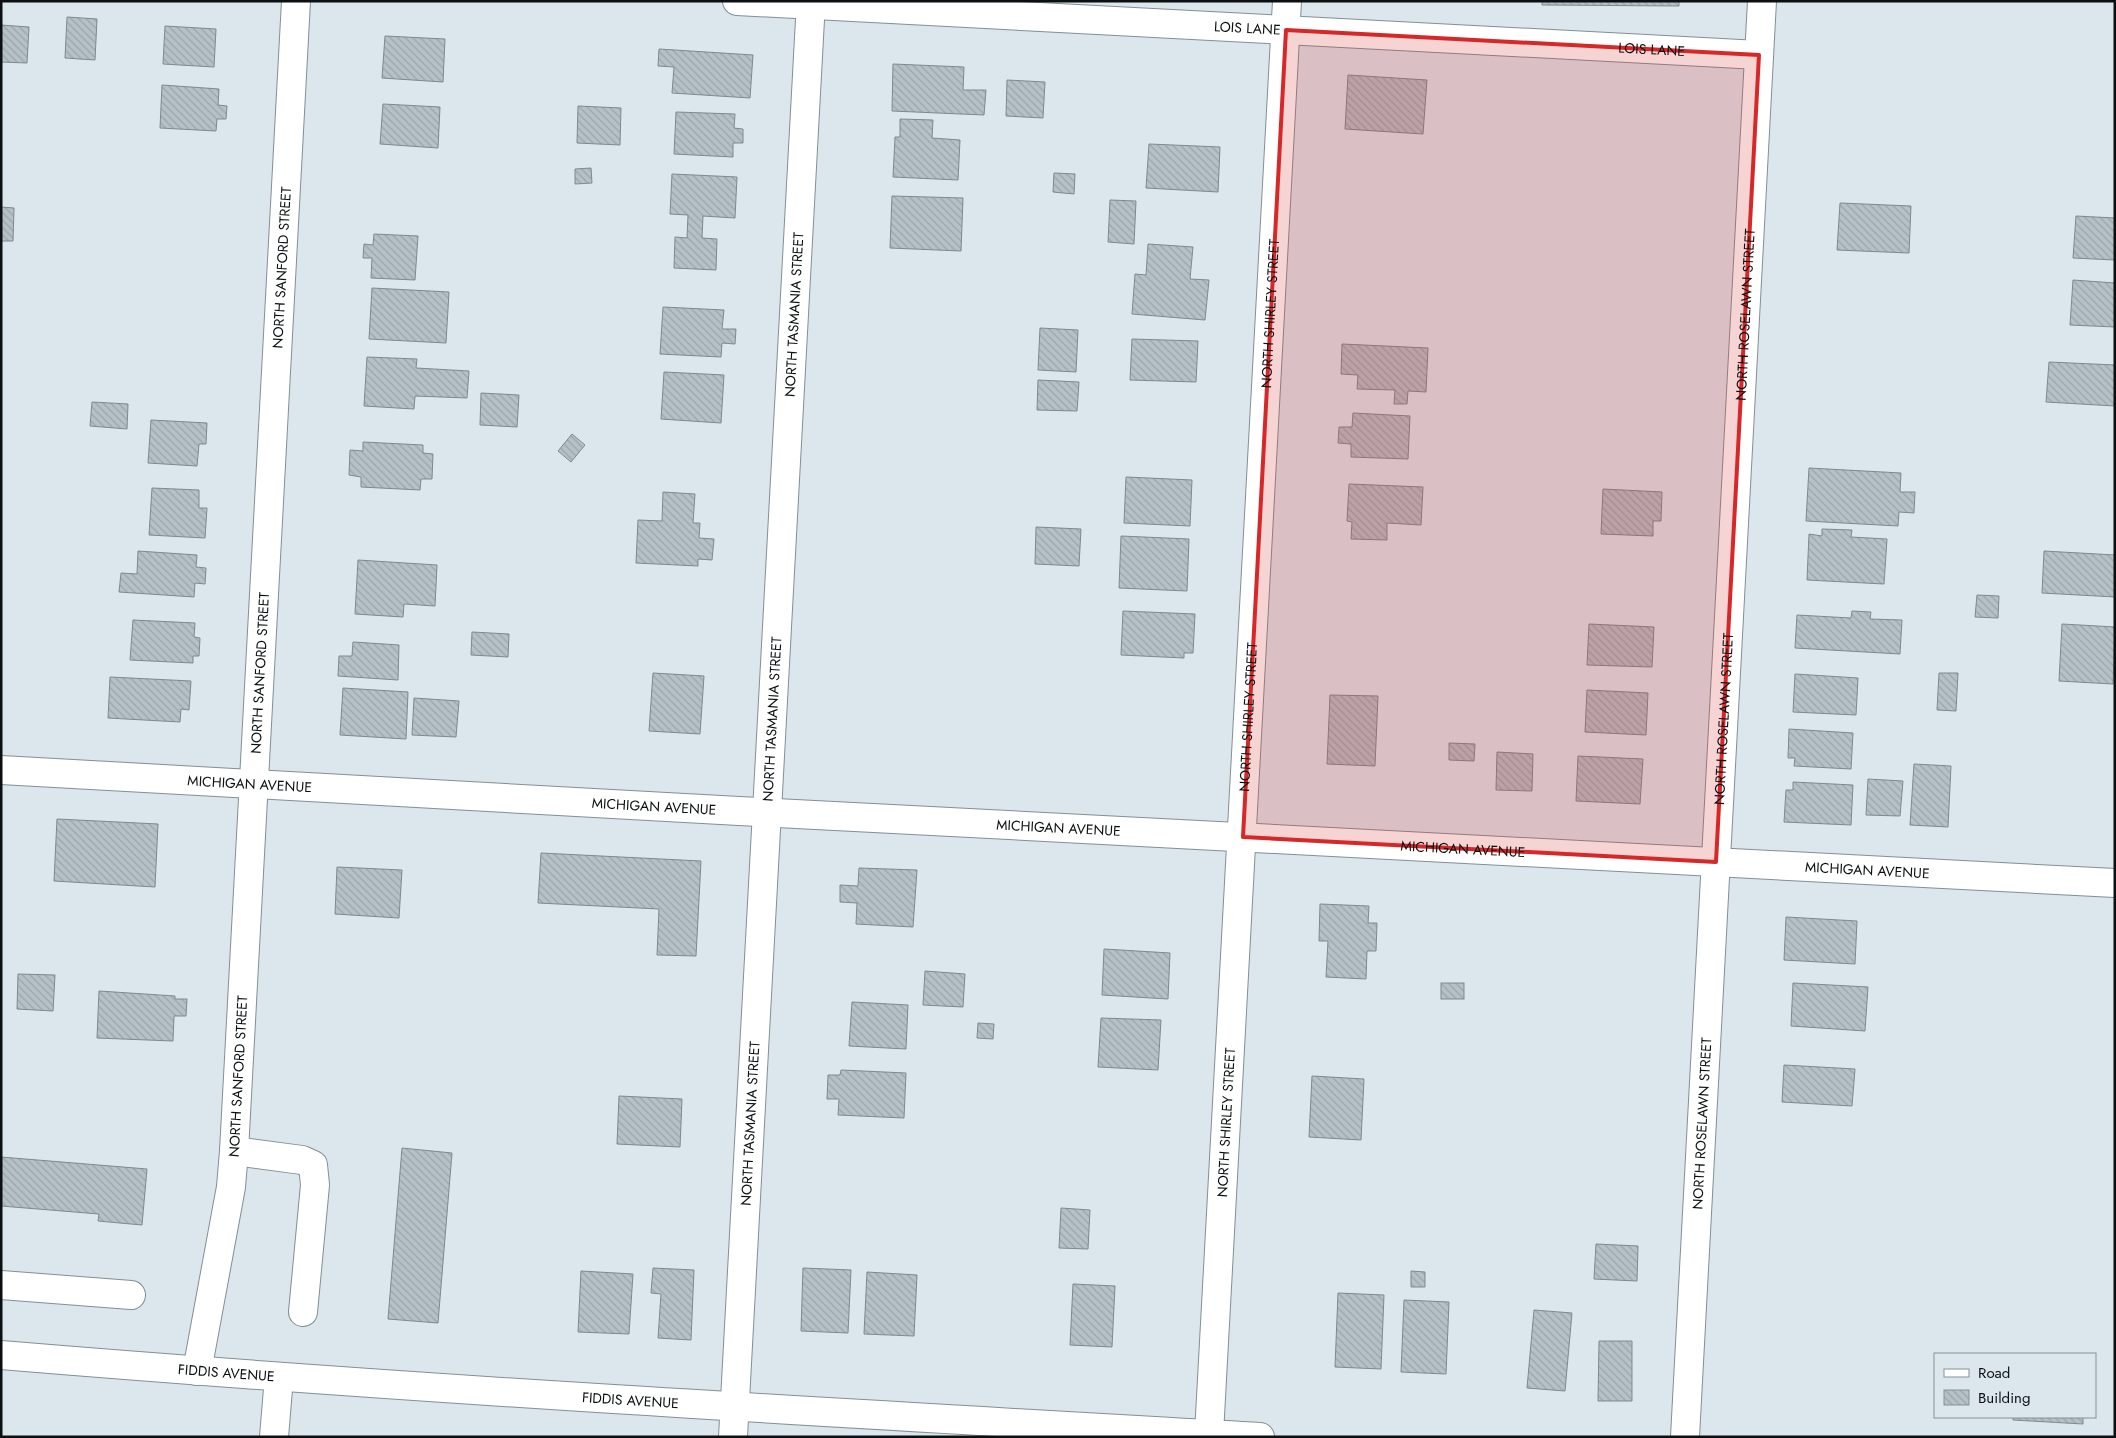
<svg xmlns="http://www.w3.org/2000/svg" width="2116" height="1438" viewBox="0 0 2116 1438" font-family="Jost,sans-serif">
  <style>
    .building { fill: url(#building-back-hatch); stroke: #7d898d }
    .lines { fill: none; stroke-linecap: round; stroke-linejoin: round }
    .minor-casing { stroke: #838f94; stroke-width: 30 }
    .minor { stroke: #fff; stroke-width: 28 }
    .marked { fill: #d62828; fill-opacity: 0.2; stroke: #d62828; stroke-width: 4; stroke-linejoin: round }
    .labels { text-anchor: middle; stroke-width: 4; stroke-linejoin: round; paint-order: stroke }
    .street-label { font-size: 14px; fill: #0b0f11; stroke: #dbe7ec }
  </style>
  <defs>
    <pattern id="building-back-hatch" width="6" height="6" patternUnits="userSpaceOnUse" patternTransform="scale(1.25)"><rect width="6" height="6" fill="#b5c1c6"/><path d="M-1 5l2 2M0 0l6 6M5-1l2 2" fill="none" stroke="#9aa5a9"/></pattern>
  </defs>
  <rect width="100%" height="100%" fill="#dbe7ec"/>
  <g class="building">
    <path d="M1542,1H1679V6L1542,5Z"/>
    <path d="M67,17L97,19L95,60L65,58Z"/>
    <path d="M1,25L29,27L27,63L1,62Z"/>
    <path d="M165,26L216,29L214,67L163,64Z"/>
    <path d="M385,36L445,39L443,82L382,78Z"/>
    <path d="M659,49L753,55L750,98L672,93L674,67L658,66Z"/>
    <path d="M893,64L964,67L963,90H986L984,115L892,111Z"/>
    <path d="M1348,75L1427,80L1423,134L1345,129Z"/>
    <path d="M1007,80L1045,82L1043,118L1006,116Z"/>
    <path d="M162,85L219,89L218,105L227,106L226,119H217L216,131L160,128Z"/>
    <path d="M383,104L440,107L438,148L380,144Z"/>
    <path d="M578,106L621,108L620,145L577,143Z"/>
    <path d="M676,112L735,114L734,128L743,129V143H733V157L674,154Z"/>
    <path d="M900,119L933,120L932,138L960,140L958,180L893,177L895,137H900Z"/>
    <path d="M1149,144L1220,147L1218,192L1146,188Z"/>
    <path d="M591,168L592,183L575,184V169Z"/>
    <path d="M1054,173L1075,174L1074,194L1053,192Z"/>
    <path d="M672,174L737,177L735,218L703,216L702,238L717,239L716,270L674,268L675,237L687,238L688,215L670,214Z"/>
    <path d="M892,196L963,198L961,251L890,248Z"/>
    <path d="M1110,200L1136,201L1134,244L1108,242Z"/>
    <path d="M1840,203L1911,206L1909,253L1837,250Z"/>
    <path d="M1,207L14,208L13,241H1Z"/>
    <path d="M2076,216L2115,218V260L2073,258Z"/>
    <path d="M374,234L418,236L415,280L371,278L372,258H363L364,244L373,245Z"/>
    <path d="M1148,244L1193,247L1190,279L1209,280L1205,320L1132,314L1135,274L1146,275Z"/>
    <path d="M2073,280L2115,283V327L2070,325Z"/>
    <path d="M372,288L449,292L446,343L369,339Z"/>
    <path d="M663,307L724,310L722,329H736L735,344L722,343L721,357L660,354Z"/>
    <path d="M1040,328L1078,330L1076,372L1038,370Z"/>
    <path d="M1132,339L1198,341L1196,382L1130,380Z"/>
    <path d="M1342,344L1428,348L1426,392L1408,391L1407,404H1394L1395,390L1357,389L1358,375L1341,374Z"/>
    <path d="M367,357L417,359L416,368L469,371L467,398L415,396L414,409L364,406Z"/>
    <path d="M2049,362L2115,365V406L2046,402Z"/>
    <path d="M664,372L724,375L721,423L661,419Z"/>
    <path d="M1038,380L1079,382L1077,411L1037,410Z"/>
    <path d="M481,393L519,395L517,427L480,425Z"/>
    <path d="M92,402L128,404L127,429L90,426Z"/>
    <path d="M1353,413L1410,416L1408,459L1351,457V444L1338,443L1339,427H1352Z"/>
    <path d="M151,420L207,423L206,444H199L197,466L148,463Z"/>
    <path d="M572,434L585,445L571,462L558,451Z"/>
    <path d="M363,442L423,445V453L433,454L432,479H421L420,490L361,487V477L349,475L350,450L363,451Z"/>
    <path d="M1809,468L1901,473L1900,492H1915L1914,513L1899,512L1898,526L1806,521Z"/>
    <path d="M1126,477L1192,480L1190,526L1124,523Z"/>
    <path d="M1349,484L1423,487L1421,525L1387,523V540L1351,539L1352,522L1347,521Z"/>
    <path d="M152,488L199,490V508H207L205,538L149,535Z"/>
    <path d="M1603,489L1662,492L1661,521H1653V536L1601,534Z"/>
    <path d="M663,492L695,494L693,523H700L699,538L714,539L712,560L698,559V566L636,563L638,520L662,521Z"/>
    <path d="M1036,527L1081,529L1079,566L1035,564Z"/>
    <path d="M1822,529L1852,530L1851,537L1887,539L1884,584L1807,580L1809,534L1822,536Z"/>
    <path d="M1121,536L1189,539L1187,591L1119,588Z"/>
    <path d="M138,551L197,555L196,567L206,568L205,584L195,583L194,597L119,592L121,573L137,574Z"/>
    <path d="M2044,551L2115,555V597L2042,593Z"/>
    <path d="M358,560L437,565L435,606L404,604L403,617L355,614Z"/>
    <path d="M1977,595L1999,596L1998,618L1975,617Z"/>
    <path d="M1123,611L1195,614L1193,653H1184V658L1121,655Z"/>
    <path d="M1852,611L1871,612L1870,619L1902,620L1900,654L1795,648L1797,615L1851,618Z"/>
    <path d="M133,620L195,623L194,637L200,638L199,656H193V663L130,660Z"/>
    <path d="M1589,624L1654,627L1652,667L1587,665Z"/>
    <path d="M2062,624L2115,627L2113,684L2059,681Z"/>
    <path d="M472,632L509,634L508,657L471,655Z"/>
    <path d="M353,642L399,645L398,680L338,676L339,656H352Z"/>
    <path d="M653,673L704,676L700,734L649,731Z"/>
    <path d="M1939,673H1958L1956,711L1937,710Z"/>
    <path d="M1795,674L1858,678L1856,715L1793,712Z"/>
    <path d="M110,677L191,681L189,710L181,709L180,722L108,718Z"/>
    <path d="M343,688L408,692L406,739L340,735Z"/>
    <path d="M1587,690L1648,693L1646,735L1585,732Z"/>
    <path d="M1330,695L1378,696L1375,766L1327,764Z"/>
    <path d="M414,698L459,701L456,737L412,735Z"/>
    <path d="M1789,729L1853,733L1851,769L1794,766L1795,758H1788Z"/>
    <path d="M1449,743L1475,744L1474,761L1449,760Z"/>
    <path d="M1497,752L1533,754L1532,791L1496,790Z"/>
    <path d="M1578,756L1643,759L1640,804L1576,801Z"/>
    <path d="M1914,764L1951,766L1948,827L1910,825Z"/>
    <path d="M1868,779L1903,781L1900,816L1866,815Z"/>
    <path d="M1793,782L1853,785L1851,825L1784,822L1786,790H1793Z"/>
    <path d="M57,819L158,824L155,887L54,881Z"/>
    <path d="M541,853L701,861L696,956L657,955L659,909L538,903Z"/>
    <path d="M337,867L402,870L399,918L335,914Z"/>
    <path d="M859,868L917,870L913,927L856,924L857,903L840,902V885L858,886Z"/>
    <path d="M1320,904L1369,906L1368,923H1377L1376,951H1367L1366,979L1326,977L1328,941H1319Z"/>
    <path d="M1786,917L1857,921L1855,964L1784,960Z"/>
    <path d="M1104,949L1170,953L1168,999L1102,995Z"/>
    <path d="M925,971L965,974L963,1007L923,1005Z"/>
    <path d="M18,974L55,975L53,1011L17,1009Z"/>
    <rect x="1441" y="983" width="23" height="16"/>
    <path d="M1793,983L1868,987L1865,1031L1791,1026Z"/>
    <path d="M99,991L175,996V999H187L186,1016H174L173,1041L97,1038Z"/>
    <path d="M852,1002L908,1005L906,1049L849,1046Z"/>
    <path d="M1101,1018L1161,1020L1158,1070L1098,1067Z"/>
    <path d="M978,1023L994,1024L993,1039L977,1038Z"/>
    <path d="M1784,1065L1855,1069L1852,1106L1782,1102Z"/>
    <path d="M841,1070L906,1073L904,1118L838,1115L839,1099H827L828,1075H840Z"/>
    <path d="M1312,1076L1364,1079L1361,1140L1309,1137Z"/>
    <path d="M619,1096L682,1099L680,1147L617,1144Z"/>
    <path d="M402,1148L452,1153L438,1323L388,1319Z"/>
    <path d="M1,1157L147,1169L142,1225L98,1221L99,1214L1,1206Z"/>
    <path d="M1061,1208L1090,1210L1088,1249L1059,1248Z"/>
    <path d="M1596,1244L1638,1246L1637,1281L1594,1279Z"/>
    <path d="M653,1268L694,1270L691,1340L658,1338L661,1294L651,1293Z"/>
    <path d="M803,1268L851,1270L848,1333L801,1331Z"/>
    <path d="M581,1271L633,1274L629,1334L578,1332Z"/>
    <path d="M1411,1271L1425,1272V1287H1411Z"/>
    <path d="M867,1272L917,1275L914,1336L864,1334Z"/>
    <path d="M1073,1284L1115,1286L1112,1347L1070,1345Z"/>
    <path d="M1338,1293L1384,1295L1381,1369L1335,1367Z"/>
    <path d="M1404,1300L1449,1302L1446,1374L1401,1372Z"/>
    <path d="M1534,1310L1572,1313L1565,1391L1527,1388Z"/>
    <path d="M1599,1341H1632V1401H1598Z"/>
    <path d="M2013,1417H2083V1424L2013,1420Z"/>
  </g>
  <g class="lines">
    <g class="minor-casing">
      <g id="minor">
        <path id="s1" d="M737,1L1759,55"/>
        <path id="s2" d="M1,770L739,811L2115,883"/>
        <path d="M234,1151L302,1160L313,1165L315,1185L303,1312"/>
        <path d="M1,1285L131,1295"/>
        <path id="s3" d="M1,1355C420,1390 840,1413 1260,1437"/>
        <path id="s4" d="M197,1371L231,1187L234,1151L296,1"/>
        <path id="s5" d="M1209,1434L1287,1"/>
        <path d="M274,1437L279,1377"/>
        <path id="s6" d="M733,1437L811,1"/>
        <path id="s7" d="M1685,1437L1762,1"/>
      </g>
    </g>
    <use href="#minor" class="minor"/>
  </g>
  <path class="marked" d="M1286,30L1759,55L1716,862L1243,837Z"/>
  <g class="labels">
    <g class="street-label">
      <text dy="5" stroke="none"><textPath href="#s1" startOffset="511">LOIS LANE</textPath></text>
      <text dy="5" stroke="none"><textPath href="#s1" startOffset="916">LOIS LANE</textPath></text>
      <text dy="5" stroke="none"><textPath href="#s4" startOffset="1108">NORTH SANFORD STREET</textPath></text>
      <text dy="5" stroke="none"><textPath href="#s5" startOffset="1122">NORTH SHIRLEY STREET</textPath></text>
      <text dy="5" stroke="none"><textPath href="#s6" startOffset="1124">NORTH TASMANIA STREET</textPath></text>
      <text dy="5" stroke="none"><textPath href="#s7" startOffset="1124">NORTH ROSELAWN STREET</textPath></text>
      <text dy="5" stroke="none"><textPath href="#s4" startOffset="702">NORTH SANFORD STREET</textPath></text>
      <text dy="5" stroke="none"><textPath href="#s5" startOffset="718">NORTH SHIRLEY STREET</textPath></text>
      <text dy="5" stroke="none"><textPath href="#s6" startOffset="719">NORTH TASMANIA STREET</textPath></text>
      <text dy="5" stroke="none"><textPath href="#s7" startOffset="719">NORTH ROSELAWN STREET</textPath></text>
      <text dy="5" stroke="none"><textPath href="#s2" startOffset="249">MICHIGAN AVENUE</textPath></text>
      <text dy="5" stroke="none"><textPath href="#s2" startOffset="654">MICHIGAN AVENUE</textPath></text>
      <text dy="5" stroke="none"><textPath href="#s2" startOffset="1059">MICHIGAN AVENUE</textPath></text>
      <text dy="5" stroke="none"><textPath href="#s2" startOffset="1464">MICHIGAN AVENUE</textPath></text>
      <text dy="5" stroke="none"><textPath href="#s2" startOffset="1869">MICHIGAN AVENUE</textPath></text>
      <text dy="5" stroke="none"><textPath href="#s4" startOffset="298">NORTH SANFORD STREET</textPath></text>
      <text dy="5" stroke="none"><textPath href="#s5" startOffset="312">NORTH SHIRLEY STREET</textPath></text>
      <text dy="5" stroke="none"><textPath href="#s6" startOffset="314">NORTH TASMANIA STREET</textPath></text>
      <text dy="5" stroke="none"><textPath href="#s7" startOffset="314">NORTH ROSELAWN STREET</textPath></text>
      <text dy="5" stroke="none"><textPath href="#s3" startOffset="226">FIDDIS AVENUE</textPath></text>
      <text dy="5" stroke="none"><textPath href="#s3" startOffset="631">FIDDIS AVENUE</textPath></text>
    </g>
  </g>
  <rect width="2116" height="1438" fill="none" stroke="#0b0f11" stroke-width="5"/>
  <rect x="1934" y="1353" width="162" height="65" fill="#dbe7ec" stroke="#889194"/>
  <rect x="1944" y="1369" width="25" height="8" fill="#ffffff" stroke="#889194"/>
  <text x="1978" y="1378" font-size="15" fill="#0b0f11">Road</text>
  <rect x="1944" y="1390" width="25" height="15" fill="url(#building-back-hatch)" stroke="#889194"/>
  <text x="1978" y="1403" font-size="15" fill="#0b0f11">Building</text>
</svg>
